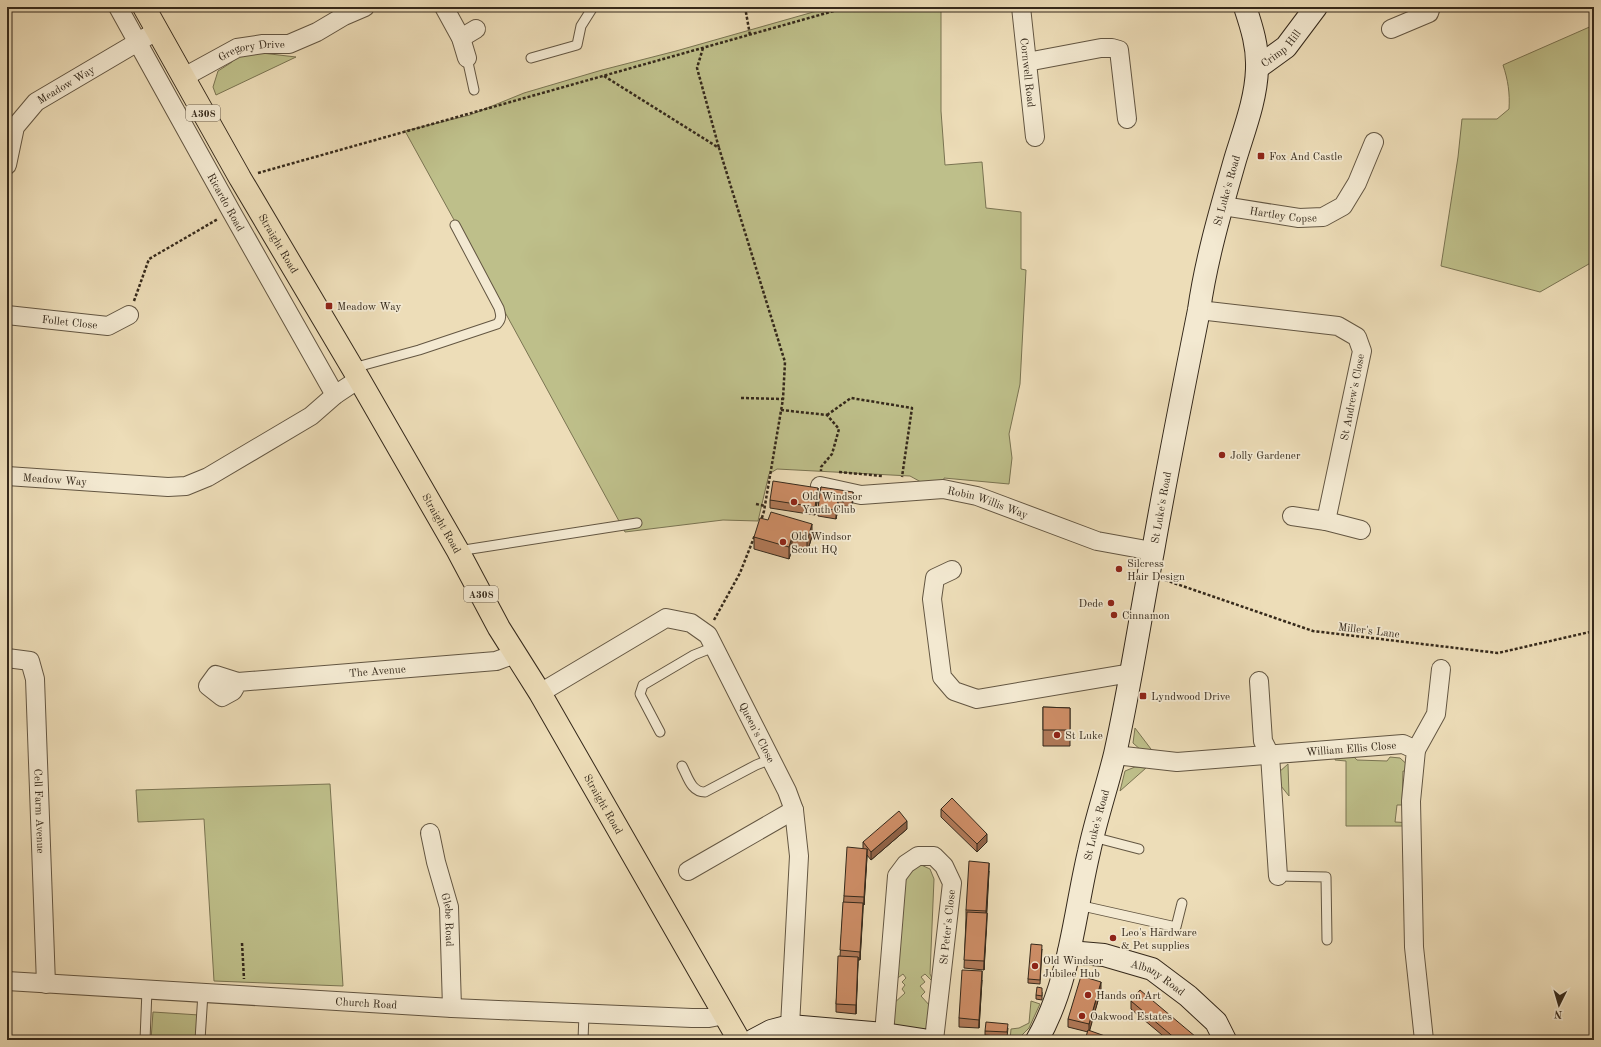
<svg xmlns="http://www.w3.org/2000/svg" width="1601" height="1047" viewBox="0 0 1601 1047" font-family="'Old Standard TT',serif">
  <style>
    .green { fill: #bebf8a; stroke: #7a7452 }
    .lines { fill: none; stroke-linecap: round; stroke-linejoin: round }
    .lane-casing { stroke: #635642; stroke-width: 11 }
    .street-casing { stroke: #635642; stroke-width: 20 }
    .secondary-casing { stroke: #35291b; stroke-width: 24 }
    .primary-casing { stroke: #35291b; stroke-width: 24 }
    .path { stroke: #35291b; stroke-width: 2.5; stroke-dasharray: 3 2; stroke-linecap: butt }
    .lane { stroke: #f3e9d1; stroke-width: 9 }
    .street { stroke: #f3e9d1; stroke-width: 18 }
    .secondary { stroke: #f3e9d1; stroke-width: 22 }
    .primary { stroke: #edddb8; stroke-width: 22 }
    .wall { fill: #b07958; stroke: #35291b }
    .shaded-wall { fill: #906347; stroke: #35291b }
    .building { fill: #cd8d66; stroke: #35291b }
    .poi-dot { fill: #8f2418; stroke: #f3e9d1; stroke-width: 1.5 }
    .labels { text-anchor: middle; stroke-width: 3.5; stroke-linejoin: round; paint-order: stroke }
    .shield { fill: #f3e9d1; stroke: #6e6352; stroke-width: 1 }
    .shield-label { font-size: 10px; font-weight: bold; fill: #35291b }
    .street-label { font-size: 11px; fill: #35291b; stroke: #f3e9d1 }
    .poi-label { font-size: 11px; fill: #35291b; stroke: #f3e9d1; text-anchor: start }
  </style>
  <rect width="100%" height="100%" fill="#edddb8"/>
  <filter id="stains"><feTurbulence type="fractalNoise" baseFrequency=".005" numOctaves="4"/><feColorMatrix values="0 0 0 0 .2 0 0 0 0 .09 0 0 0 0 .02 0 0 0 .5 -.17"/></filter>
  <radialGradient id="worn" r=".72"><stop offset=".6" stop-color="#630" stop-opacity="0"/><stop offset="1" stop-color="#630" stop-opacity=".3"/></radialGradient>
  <g class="green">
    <path d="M831,7H941V111L945,165L982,162L986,208L1021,212V269L1026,270L1020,384L1009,434L1012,458L1009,484L944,478L943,488H932L910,476L777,469L769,474L758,521L723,520L625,532L512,325L405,131L470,115L524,93L602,70L676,51Z"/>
    <path d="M1594,25V261L1540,292L1441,266L1458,157L1462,119H1497L1509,109C1510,93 1508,80 1503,65Z"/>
    <path d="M253,52L296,57L216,95L213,87L218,71L232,62V59Z"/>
    <path d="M1135,728L1154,753L1142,751L1133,743Z"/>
    <path d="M1336,755L1353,756L1357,760L1387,761L1390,757L1400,758L1411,768L1410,772L1403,771L1402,805H1397L1395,822L1414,823L1413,826H1346V761L1335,760Z"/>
    <path d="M1288,764L1289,796L1277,781L1278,773Z"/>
    <path d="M1135,767L1146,768L1120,791L1125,771Z"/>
    <path d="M330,784L343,986L214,981L204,819L138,822L136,790Z"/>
    <path d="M919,864L930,869L934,879L930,974L933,980L932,981L925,974L921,977L925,982L920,986L925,992L921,996L931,1007C931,1012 931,1019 929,1024C924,1036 907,1030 897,1028L892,1021V1005L905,993L902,989L905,985L902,982L906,978L903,974L895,980L893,979L898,974L903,878Z"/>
    <path d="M1031,1001L1040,1004L1029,1028L1017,1040H1010L1011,1029L1019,1028L1029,1023Z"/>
    <path d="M153,1012L199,1015L197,1040H151Z"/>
  </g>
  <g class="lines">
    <g class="lane-casing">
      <g id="lane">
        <path d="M467,58L474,90"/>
        <path d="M531,58L577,45L581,26L593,7"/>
        <path d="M353,368L419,350L497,324C502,319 501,315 499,308L455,225"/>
        <path d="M458,551L637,523"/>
        <path d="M660,732L640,694L643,685L694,655L714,647"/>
        <path d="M682,766C688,777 691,792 705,792L756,765L771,759"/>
        <path d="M1093,837L1139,849"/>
        <path d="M1278,876L1326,877L1327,940"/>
        <path d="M1078,905L1176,927L1182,903"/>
        <path d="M145,1040L147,990"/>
        <path d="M200,1040L203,993"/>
        <path d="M583,1040L584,1014"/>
      </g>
    </g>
    <g class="street-casing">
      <g id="street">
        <path id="s1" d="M118,7L231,211L335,395"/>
        <path d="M444,7L461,38L467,58"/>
        <path id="s2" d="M1021,7L1035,137"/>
        <path d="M1391,29L1429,13L1431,7"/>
        <path d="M461,38L476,29"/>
        <path d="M1027,62L1101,48H1112L1119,50L1127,119"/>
        <path id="s3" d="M184,77L237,48L263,44H289L317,32L344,16L365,7"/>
        <path id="s4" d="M7,165L15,127L36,102L148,36"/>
        <path id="s5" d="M1223,206L1299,218L1323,217L1343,206L1357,183L1374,142"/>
        <path d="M1199,310L1338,326L1357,337L1362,351L1326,521"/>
        <path id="s6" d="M7,315L108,326L129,315"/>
        <path id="s7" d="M7,476L168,487L186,486L208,477L311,416L335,395L359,379"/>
        <path id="s8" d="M820,486L861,495L943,489L977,496L1097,541L1152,551"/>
        <path d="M1292,516L1326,521L1361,530"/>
        <path d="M952,570L935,578L932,599L942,677L954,691L977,699L1131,673"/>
        <path id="s9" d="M7,658L30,661L35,679L46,984"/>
        <path d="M1259,681L1263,741L1270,755L1278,876"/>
        <path id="s10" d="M238,682L233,691L222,697L208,686L216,675L238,682L496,661L515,654"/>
        <path id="s11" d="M540,693L666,618L691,623L708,635L787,791L794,810L799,856L790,1026"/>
        <path d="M1416,750L1436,714L1441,669"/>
        <path id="s12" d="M1115,755L1177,762L1403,744L1416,750L1411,801L1414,947L1424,1040"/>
        <path id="s13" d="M430,833L436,862L449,907L452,1008"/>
        <path d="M688,871L794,810"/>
        <path id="s14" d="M7,981L452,1008L692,1018H709L725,1015"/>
        <path d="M884,1034L897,876L906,864L918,856H934L944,866L952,883L934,1040"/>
      </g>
    </g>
    <g class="secondary-casing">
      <g id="secondary">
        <path id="s15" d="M1257,68L1286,47L1316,7"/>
        <path id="s16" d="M1069,952L1104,955L1152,969L1188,996L1216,1022L1225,1040"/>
        <path d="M754,1040L771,1031L790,1026L884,1034L923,1040"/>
        <path id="s17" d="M1037,1040C1070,983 1074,915 1089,852C1096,819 1107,787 1115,754C1130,687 1140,618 1153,551C1167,470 1183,390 1199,310C1206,260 1221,209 1235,160C1244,130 1256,100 1257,69C1258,47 1252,28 1245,7"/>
      </g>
    </g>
    <g class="primary-casing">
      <g id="primary">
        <path id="s18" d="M144,7L240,178L359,379L458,551L499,628L540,693L739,1040"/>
      </g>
    </g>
    <g class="path">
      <path d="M745,7L750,35"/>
      <path d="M703,48L697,68L719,148"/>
      <path d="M604,76L719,148L785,362L783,399"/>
      <path d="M258,173L848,7"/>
      <path d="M134,301L149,259L218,219"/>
      <path d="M741,398L783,399L764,511L761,521"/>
      <path d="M781,410L827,415L839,429L832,454L821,467V471"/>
      <path d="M827,415L851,398L912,408L902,477"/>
      <path d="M839,472L882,476"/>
      <path d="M756,504L765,506"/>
      <path d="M1165,580L1313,631L1498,653L1594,631"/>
      <path d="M714,620L740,573L755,535"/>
      <path d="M242,943L244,979"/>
    </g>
    <use href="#lane" class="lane"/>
    <use href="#street" class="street"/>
    <use href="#secondary" class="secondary"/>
    <use href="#primary" class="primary"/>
  </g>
  <g class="wall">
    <path d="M821,487L853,500L852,507L844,506V510L838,509L836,519L818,516V508Z"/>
    <path d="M818,496L815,515L770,508V500Z"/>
    <path d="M812,536L807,553L792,549L789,559L754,549V537Z"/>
    <path d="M1043,707L1070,708V746H1043Z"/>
    <path d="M941,809L987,842L977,852L941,817Z"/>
    <path d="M907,829L871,860L867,855L864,905H863L860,960H858L856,1014L836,1012V1004L840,956L844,896L863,848V842Z"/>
    <path d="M989,871L984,970L964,968L966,918V910Z"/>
    <path d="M1042,949L1040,984L1028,983V979Z"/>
    <path d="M982,980L979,1028L959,1027V1018Z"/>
    <path d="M1101,990L1089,1031L1105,1040L1088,1032L1068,1027V1019Z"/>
    <path d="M1042,992V1000L1036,999V995Z"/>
    <path d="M1131,1001L1196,1040H1168L1131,1009Z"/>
    <path d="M1008,1028L1007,1037L985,1035V1031Z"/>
  </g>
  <g class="shaded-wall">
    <path d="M818,488V496L815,515V507Z"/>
    <path d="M853,492V500L852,507V499Z"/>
    <path d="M838,501V509L836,519V510Z"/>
    <path d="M812,524V536L807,553V541Z"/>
    <path d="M792,537V549L789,559V547Z"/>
    <path d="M907,821V829L871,860V852Z"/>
    <path d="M987,834V842L977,852V844Z"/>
    <path d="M867,849V857L864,905V897Z"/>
    <path d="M989,863V871L986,919V911Z"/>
    <path d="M863,903V912L860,960V952Z"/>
    <path d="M987,913V921L984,970V961Z"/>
    <path d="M858,957V965L856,1014V1005Z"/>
    <path d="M982,971V980L979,1028V1020Z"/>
    <path d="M1101,982V990L1089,1033V1024Z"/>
  </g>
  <g class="building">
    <path d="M773,481L818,488L815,507L770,500Z"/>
    <path d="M821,487L853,492L852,499L844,498V502L838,501L836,510L818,508Z"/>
    <path d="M771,512L812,524L807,541L792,537L789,547L754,537L760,518L768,520Z"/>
    <path d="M1043,707L1070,708V730H1043Z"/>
    <path d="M952,798L987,834L977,844L941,809Z"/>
    <path d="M899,811L907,821L871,852L863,842Z"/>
    <path d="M847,847L867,849L864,897L844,896Z"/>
    <path d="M969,861L989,863L986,911L966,910Z"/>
    <path d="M843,902L863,903L860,952L840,950Z"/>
    <path d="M967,912L987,913L984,961L964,960Z"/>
    <path d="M1031,944L1042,945L1040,980L1028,979Z"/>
    <path d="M838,956L858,957L856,1005L836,1004Z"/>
    <path d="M962,970L982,971L979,1020L959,1018Z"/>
    <path d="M1081,976L1101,982L1089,1024L1068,1019Z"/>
    <path d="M1037,987L1042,988V996L1036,995Z"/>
    <path d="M1140,990L1196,1037L1193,1040H1177L1131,1001Z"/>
    <path d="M986,1022L1008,1024L1007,1032L985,1031Z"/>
    <path d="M1088,1030L1105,1036L1104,1040H1085Z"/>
  </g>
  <g class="poi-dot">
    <rect x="1257" y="152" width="8" height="8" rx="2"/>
    <rect x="325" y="302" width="8" height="8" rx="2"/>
    <circle cx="1222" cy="455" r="4"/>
    <circle cx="794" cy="502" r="4"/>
    <circle cx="783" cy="542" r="4"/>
    <circle cx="1119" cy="569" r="4"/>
    <circle cx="1111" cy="603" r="4"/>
    <circle cx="1114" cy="615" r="4"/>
    <rect x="1139" y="692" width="8" height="8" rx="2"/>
    <circle cx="1057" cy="735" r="4"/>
    <circle cx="1113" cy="938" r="4"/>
    <circle cx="1035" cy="966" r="4"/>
    <circle cx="1088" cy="995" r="4"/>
    <circle cx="1082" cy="1016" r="4"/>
  </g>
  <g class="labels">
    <g class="shield">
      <rect x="186" y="105" width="34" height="16" rx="3"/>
      <rect x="464" y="586" width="34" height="16" rx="3"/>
    </g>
    <g class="shield-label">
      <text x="203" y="117">A308</text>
      <text x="481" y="598">A308</text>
    </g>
    <g class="street-label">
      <text dy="4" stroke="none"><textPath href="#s15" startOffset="31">Crimp Hill</textPath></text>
      <text dy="4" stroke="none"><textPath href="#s3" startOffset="74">Gregory Drive</textPath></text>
      <text dy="4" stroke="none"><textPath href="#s2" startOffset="66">Cornwell Road</textPath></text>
      <text dy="4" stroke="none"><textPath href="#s4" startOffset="106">Meadow Way</textPath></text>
      <text dy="4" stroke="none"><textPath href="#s17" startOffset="872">St Luke's Road</textPath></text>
      <text dy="4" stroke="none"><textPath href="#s1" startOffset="223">Ricardo Road</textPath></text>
      <text dy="4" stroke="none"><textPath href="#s5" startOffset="61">Hartley Copse</textPath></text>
      <text dy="4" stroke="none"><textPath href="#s18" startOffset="272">Straight Road</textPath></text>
      <text dy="4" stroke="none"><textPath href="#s6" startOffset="63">Follet Close</textPath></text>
      <text transform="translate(1352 397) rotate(-79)" y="4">St Andrew's Close</text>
      <text dy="4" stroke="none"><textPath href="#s7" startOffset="48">Meadow Way</textPath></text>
      <text dy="4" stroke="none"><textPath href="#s8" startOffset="171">Robin Willis Way</textPath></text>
      <text dy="4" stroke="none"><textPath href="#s17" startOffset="548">St Luke's Road</textPath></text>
      <text dy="4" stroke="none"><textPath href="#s18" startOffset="596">Straight Road</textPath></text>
      <text transform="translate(1369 630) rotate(7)" y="4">Miller's Lane</text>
      <text dy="4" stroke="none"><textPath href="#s10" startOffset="217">The Avenue</textPath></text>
      <text dy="4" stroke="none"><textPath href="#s11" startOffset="302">Queen's Close</textPath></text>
      <text dy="4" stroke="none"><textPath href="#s12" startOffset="237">William Ellis Close</textPath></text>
      <text dy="4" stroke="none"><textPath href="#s18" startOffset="920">Straight Road</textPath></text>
      <text dy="4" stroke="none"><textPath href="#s9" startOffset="174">Cell Farm Avenue</textPath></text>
      <text dy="4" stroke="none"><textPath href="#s17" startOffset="224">St Luke's Road</textPath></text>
      <text dy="4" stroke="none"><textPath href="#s13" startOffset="89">Glebe Road</textPath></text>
      <text transform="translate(947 927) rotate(-84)" y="4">St Peter's Close</text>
      <text dy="4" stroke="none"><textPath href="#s16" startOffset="94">Albany Road</textPath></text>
      <text dy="4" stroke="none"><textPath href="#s14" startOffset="360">Church Road</textPath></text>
    </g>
    <g class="poi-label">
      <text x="1269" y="160">Fox And Castle</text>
      <text x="337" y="310">Meadow Way</text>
      <text x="1230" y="459">Jolly Gardener</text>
      <text x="802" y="500">Old Windsor<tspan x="802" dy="13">Youth Club</tspan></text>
      <text x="791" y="540">Old Windsor<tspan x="791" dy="13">Scout HQ</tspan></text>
      <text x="1127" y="567">Silcress<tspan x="1127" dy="13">Hair Design</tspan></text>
      <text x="1103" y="607" text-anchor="end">Dede</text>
      <text x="1122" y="619">Cinnamon</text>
      <text x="1151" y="700">Lyndwood Drive</text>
      <text x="1065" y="739">St Luke</text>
      <text x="1121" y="936">Leo's Hardware<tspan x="1121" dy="13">&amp; Pet supplies</tspan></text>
      <text x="1043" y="964">Old Windsor<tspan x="1043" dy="13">Jubilee Hub</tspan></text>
      <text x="1096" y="999">Hands on Art</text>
      <text x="1090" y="1020">Oakwood Estates</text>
    </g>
  </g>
  <rect width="1601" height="1047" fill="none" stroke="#edddb8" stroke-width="24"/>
  <rect x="8" y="8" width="1585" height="1031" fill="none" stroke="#35291b" stroke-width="2"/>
  <rect x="12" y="12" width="1577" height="1023" fill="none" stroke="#35291b"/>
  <g transform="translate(1559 1005) rotate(185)" stroke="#f3e9d1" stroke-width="3" paint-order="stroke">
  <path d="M0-3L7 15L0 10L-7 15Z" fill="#35291b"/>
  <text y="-6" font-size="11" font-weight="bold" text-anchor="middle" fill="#35291b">N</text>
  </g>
  <rect width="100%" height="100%" filter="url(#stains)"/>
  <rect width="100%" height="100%" fill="url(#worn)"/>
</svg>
